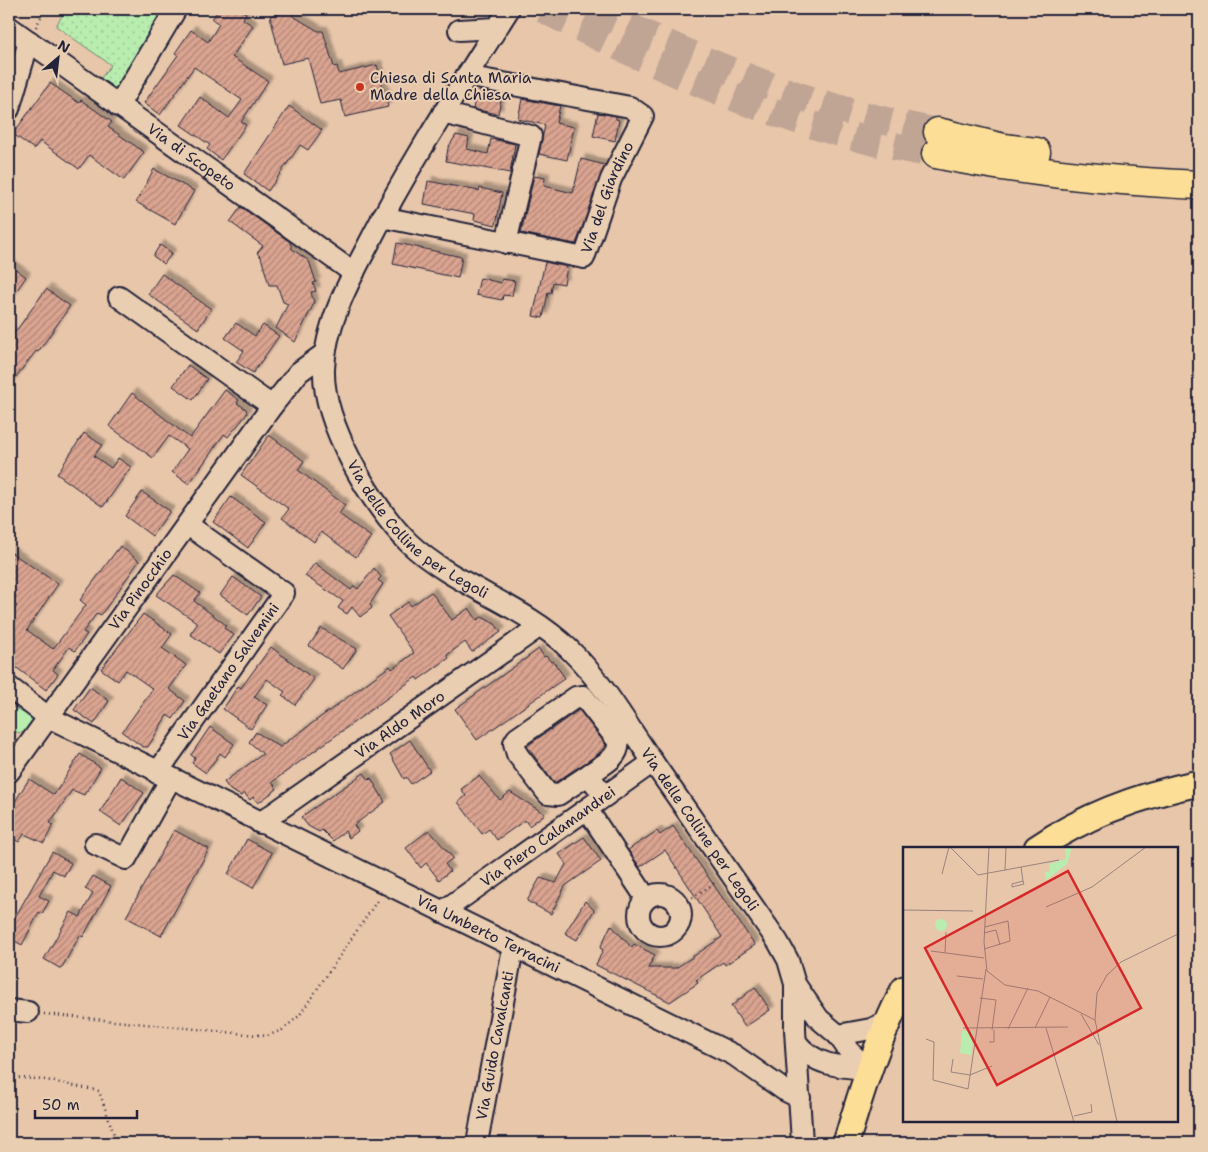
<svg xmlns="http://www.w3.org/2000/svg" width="1208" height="1152" viewBox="0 0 1208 1152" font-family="'Shantell Sans',sans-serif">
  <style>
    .grass { fill: url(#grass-dots); stroke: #6d8875 }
    .park { fill: #b8edaf; stroke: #6d8875 }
    .building { fill: url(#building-hatch); stroke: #22223b; filter: url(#shadow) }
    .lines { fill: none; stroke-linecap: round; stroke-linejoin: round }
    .highway-tunnel { stroke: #c0a594; stroke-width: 28; stroke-dasharray: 28 14; stroke-linecap: butt }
    .minor-casing { stroke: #22223b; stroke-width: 24 }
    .major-casing { stroke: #22223b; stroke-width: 29 }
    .highway-casing { stroke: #22223b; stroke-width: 31 }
    .path { stroke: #22223b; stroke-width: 2.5; stroke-dasharray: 1 4; stroke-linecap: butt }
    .minor { stroke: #eaceb1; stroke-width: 20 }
    .major { stroke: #fdde96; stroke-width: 25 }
    .highway { stroke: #fdde96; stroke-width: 28 }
    .poi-dot { fill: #c8321e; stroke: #eaceb1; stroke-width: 2 }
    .labels { text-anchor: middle; stroke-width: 4; stroke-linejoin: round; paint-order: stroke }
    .poi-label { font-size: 15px; fill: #22223b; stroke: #eaceb1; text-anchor: start }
    .street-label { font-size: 15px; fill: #22223b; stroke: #eaceb1 }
    .inset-road { fill: none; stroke: #98847e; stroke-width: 1 }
    .view { fill: #d62828; fill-opacity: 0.15; stroke: #d62828; stroke-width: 2.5 }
    .inset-edge { fill: none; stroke: #22223b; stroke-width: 2.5 }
  </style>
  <defs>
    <pattern id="grass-dots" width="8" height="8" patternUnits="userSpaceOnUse" patternTransform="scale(1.25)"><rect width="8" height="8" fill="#b8edaf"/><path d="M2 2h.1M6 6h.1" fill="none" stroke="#9ecb97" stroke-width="1.8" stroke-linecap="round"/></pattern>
    <pattern id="building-hatch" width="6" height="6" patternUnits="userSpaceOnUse" patternTransform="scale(1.25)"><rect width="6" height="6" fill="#daa490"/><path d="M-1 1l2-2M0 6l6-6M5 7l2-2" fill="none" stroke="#b08577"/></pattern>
    <filter id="shadow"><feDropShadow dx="4.5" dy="-4.5" stdDeviation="1" flood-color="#0004"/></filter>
  </defs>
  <rect width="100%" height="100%" fill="#e7c6aa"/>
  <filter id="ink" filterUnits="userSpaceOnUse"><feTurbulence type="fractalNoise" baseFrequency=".02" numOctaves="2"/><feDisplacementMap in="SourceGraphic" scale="10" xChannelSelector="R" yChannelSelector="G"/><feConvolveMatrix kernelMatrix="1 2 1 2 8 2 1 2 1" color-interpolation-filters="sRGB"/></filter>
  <g filter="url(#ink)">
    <path class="grass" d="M66,9H154L164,15L117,90L109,89L98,82L111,65L56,26Z"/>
    <path class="park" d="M9,705L33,718L28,733L14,732L9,739Z"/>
    <g class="building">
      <path d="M219,9H239L246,13L243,19L253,26L232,57L268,81L241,122L246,125L221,160L207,149L210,145L181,125L200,97L229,118L242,100L194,67L160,115L144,103L178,55L175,53L191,30L208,42L219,24L212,19Z"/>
      <path d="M291,11L293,16L318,31H323L334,67L337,66L339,74L377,65L388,107L345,117L341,100L320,104L308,58L282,64L270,16Z"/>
      <path d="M50,83L79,103L81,100L112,122L108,127L144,152L124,180L89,155L79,169L40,141L34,149L13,134Z"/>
      <path d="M481,91L502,95L498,114L473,109L475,98H479Z"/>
      <path d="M522,99L560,106L556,123L574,127L567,160L539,154L545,125L518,119Z"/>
      <path d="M289,106L322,130L308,150L300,145L268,191L244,174Z"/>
      <path d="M598,113L616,116V119L619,120L615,141L593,136Z"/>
      <path d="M456,135L469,138L467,149L488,154L491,139L515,144L510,173L446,161L448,148Z"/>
      <path d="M581,159L605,165L576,244L521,233L534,176L545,178L544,186L573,193Z"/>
      <path d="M154,169L194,191L175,224L136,202Z"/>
      <path d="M428,181L479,191L480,188L502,193L496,225L474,220L475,214L424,204Z"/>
      <path d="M241,207L290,242L292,249L309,261L316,282L313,283L316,291L311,292L314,303L295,342L276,328L288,304L283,302L277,285H269L261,257L257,253L263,246L230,222Z"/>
      <path d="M397,243L462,257L458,278L393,264Z"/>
      <path d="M160,245L172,253L164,264L153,256Z"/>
      <path d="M545,262L567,267L564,284L553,282L551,293L548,292L543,318L533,316Z"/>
      <path d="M9,264L26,277L9,301Z"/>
      <path d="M162,274L211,309L198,329L148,294Z"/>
      <path d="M480,278L501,283L502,279L515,281L512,296L503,295L502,300L476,295Z"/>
      <path d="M46,289L70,306L38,352L36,351L9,386V330L14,334Z"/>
      <path d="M236,323L255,336L263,325L279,336L253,373L236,362L244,351L225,338Z"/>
      <path d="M188,365L207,379L193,400L173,386Z"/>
      <path d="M225,390L239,400L237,403L246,409L247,414L228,437L224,434L189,484L172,472L188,449L169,436L153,458L109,426L132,393L190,438Z"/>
      <path d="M84,433L102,445L94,456L111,468L118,458L131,467L103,507L57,474Z"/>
      <path d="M269,435L304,461L298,470L345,505L339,514L371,537L356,557L321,532L314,542L282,518L289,509L241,475Z"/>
      <path d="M142,492L170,511L152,536L125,516Z"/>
      <path d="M231,497L266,522L248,548L213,522Z"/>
      <path d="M120,546L139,561L101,615L97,613L83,632L87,634L75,651L69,647L53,670L58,674L46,690L9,662V617L17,606L12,602L16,596L9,591V551L58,584L27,630L53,649L86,605L80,600Z"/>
      <path d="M315,563L351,590L354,586L358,589L374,568L381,577L378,580L383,584L370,604L372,608L360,617L352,607L347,614L338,608L343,601L305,576Z"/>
      <path d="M174,575L200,593L194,601L226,625L224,628L234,635L219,654L190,634L198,623L156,595Z"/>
      <path d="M233,577L261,597L248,615L220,595Z"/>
      <path d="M431,592L452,620L469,608L477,620L482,617L495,624L501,632L472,652L465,642L447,655L449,658L418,680L416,677L272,782L277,789L258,803L253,797L250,800L244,793L241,796L230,790L224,782L263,754L249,742L256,732L280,747L390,666L392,669L414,653L388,616L408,602L411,606Z"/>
      <path d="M143,614L172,634L162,648L186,665L169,689L185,701L173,719L167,715L148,747H143L122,732L153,689L126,670L118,681L101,669Z"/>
      <path d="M321,628L357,649L343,669L309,646Z"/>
      <path d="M271,647L314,679L295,705L282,695L285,692L267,679L254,697L267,705L251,729L223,709L238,686L241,688Z"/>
      <path d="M539,649L544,657L546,656L551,662L553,661L565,678L477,740L455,709Z"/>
      <path d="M90,687L109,701L94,724L74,710Z"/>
      <path d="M579,710L606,745L597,755L554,783L527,746Z"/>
      <path d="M210,727L234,744L225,757L220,753L206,773L192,763L195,758L191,755Z"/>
      <path d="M410,740L430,771L411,784L406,777L404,779L390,754Z"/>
      <path d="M80,754L101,768L84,795L72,790L50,823L53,825L44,843L24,834L19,842L9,836V811L29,779L54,795Z"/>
      <path d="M364,773L369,780L371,778L385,802L354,825L358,831L349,838L345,831L333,841L322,830L319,832L308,826L301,817Z"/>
      <path d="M479,776L500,800L510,792L545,814L529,826L525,820L497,840L489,829L482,834L458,802L466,796L461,789Z"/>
      <path d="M121,777L144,793L121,826L100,812Z"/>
      <path d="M673,826L755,945L725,965L723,962L696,980L698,983L670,1002L596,965L603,950L600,948L611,925L632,948L634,944L655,955L648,968H676L722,937L665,850L640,867L628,850L657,831L660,835Z"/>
      <path d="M174,830L209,849L161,936L126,917Z"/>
      <path d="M429,830L453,858L445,864L450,871L439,880L426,863L421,868L406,848Z"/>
      <path d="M584,837L601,861L565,886L551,914L527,901L540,878L556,883L566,864L559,854Z"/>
      <path d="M247,839L272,853L253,888L228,874Z"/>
      <path d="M52,852L71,863L64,876L53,870L39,896L49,901L42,914L39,912L22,945L9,938V928Z"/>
      <path d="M93,876L111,886L83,937L80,935L61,969L44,959L71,912L80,917L93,893L85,889Z"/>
      <path d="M585,901L594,910L577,940L565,933Z"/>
      <path d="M755,987L770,1010L745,1027L731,1006Z"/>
    </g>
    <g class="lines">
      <g class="highway-tunnel">
        <path d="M543,9C667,72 799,133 936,154"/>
        <path d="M590,9C614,21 639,31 663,42C754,83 840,114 938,132"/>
      </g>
      <g class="minor-casing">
        <g id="minor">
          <path id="s1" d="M509,9C459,88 408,166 366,249C347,285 325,327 324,369C322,422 372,507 409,543C456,587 523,604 569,649C604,683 627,725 655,765C696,824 737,883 778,942L788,960L795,984V1030L802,1143"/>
          <path id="s2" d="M9,27L354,273"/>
          <path d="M459,30L496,28"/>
          <path d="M118,106L176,9"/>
          <path d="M9,109L29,41"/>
          <path d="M443,113L531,136L506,243"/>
          <path id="s3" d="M382,217L584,258L611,179L643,116L630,107L466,76"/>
          <path d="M119,297L272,406"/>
          <path id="s4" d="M9,687L48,717L734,1055L784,1090L800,1098"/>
          <path id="s5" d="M9,772L272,406L299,372L325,353"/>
          <path id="s6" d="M157,773L284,593L188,525"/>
          <path d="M588,775L558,795L548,794L517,754L514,743L517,738L576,697L583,696L618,741C621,758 600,766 588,775L605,796"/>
          <path d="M587,809L646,898"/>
          <path id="s7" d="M260,823L540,626"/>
          <path d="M95,844L126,859L170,780"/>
          <circle cx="660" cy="915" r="21"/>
          <path id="s8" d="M442,912L653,762"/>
          <path d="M795,984L819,1019L838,1035L849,1051L868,1069"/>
          <path d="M9,1010L28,1012"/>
          <path d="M838,1035L871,1029L887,1022"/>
          <path d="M796,1042C814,1066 840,1067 868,1069"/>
          <path id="s9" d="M477,1143L513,948"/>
        </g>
      </g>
      <g class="major-casing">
        <g id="major">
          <path d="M1037,848C1087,814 1141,795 1199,783"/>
          <path d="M846,1143C862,1089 878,1038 904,989"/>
        </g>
      </g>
      <g class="highway-casing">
        <g id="highway">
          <path d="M938,132L1004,148L1036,152"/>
          <path d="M936,154C1023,172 1111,181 1199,185"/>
        </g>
      </g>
      <g class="path">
        <path d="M36,27L45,9"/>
        <path d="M680,906L716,882"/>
        <path d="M44,1014L267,1036L282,1030L299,1016L379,898"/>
        <path d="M9,1077L46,1080L99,1091L117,1143"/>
      </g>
      <use href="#minor" class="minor"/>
      <use href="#major" class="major"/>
      <use href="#highway" class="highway"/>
    </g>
  </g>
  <circle class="poi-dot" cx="360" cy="87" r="5"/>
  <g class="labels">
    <g class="poi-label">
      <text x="370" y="83">Chiesa di Santa Maria<tspan x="370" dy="17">Madre della Chiesa</tspan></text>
    </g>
    <g class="street-label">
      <text dy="5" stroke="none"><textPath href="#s2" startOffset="224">Via di Scopeto</textPath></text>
      <text dy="5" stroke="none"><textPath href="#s3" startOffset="271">Via del Giardino</textPath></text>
      <text dy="5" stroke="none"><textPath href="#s1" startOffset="602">Via delle Colline per Legoli</textPath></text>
      <text dy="5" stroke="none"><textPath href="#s5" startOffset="225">Via Pinocchio</textPath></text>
      <text dy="5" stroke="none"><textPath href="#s6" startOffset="124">Via Gaetano Salvemini</textPath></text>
      <text dy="5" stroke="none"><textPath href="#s7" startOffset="171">Via Aldo Moro</textPath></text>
      <text dy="5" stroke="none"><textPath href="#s1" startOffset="1021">Via delle Colline per Legoli</textPath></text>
      <text dy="5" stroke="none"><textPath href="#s8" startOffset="130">Via Piero Calamandrei</textPath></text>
      <text dy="5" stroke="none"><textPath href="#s4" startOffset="540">Via Umberto Terracini</textPath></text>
      <text dy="5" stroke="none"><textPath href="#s9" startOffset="99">Via Guido Cavalcanti</textPath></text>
    </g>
  </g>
  <g transform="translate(903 847)">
    <rect width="275" height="275" fill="#e7c6aa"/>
    <path d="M169,0L164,17L143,33L142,25L147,24L146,17L163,12L162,2ZM32 78a6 6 0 1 1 12 0a6 6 0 1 1-12 0Z" fill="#b8edaf"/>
    <path d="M59,184H71L68,208L57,206Z" fill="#b8edaf"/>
    <path class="inset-road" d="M47,0L75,28L156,13M86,0L81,95L84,124L102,138L135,144L192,173M118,20L120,34L121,37L109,40V37L120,34M102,23L103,0M39,27L46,0M143,60L189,40L243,0M0,63L70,64M81,86L93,83L97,98M81,102L107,94L105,74L82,80M28,104L81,111M42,106L43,85M54,129L80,132M77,151L93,153L89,183M178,167L196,198M60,181L165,180M132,181L147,150M143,181L171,275M105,182L125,141M23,192L31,195L30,233L65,242L83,122M86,195H91V183M50,212L48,225L67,228L89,219M171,269L189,265L188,257M214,275L192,173L194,146L204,128L218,115L275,87"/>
    <path class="view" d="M165,24L238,161L94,238L22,101Z"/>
    <rect width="275" height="275" class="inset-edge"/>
  </g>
  <rect width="1208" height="1152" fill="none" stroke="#eaceb1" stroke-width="30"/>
  <rect x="15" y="15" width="1178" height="1122" fill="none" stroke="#22223b" stroke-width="2" filter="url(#ink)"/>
  <g transform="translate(58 58) rotate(28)" stroke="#eaceb1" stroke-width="4" paint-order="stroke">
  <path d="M0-4L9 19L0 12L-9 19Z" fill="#22223b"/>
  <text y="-8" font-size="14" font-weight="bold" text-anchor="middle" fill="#22223b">N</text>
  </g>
  <path d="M35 1110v8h102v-8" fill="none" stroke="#22223b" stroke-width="2.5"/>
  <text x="42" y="1110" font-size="15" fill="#22223b" stroke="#eaceb1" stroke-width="4" paint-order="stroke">50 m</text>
</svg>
